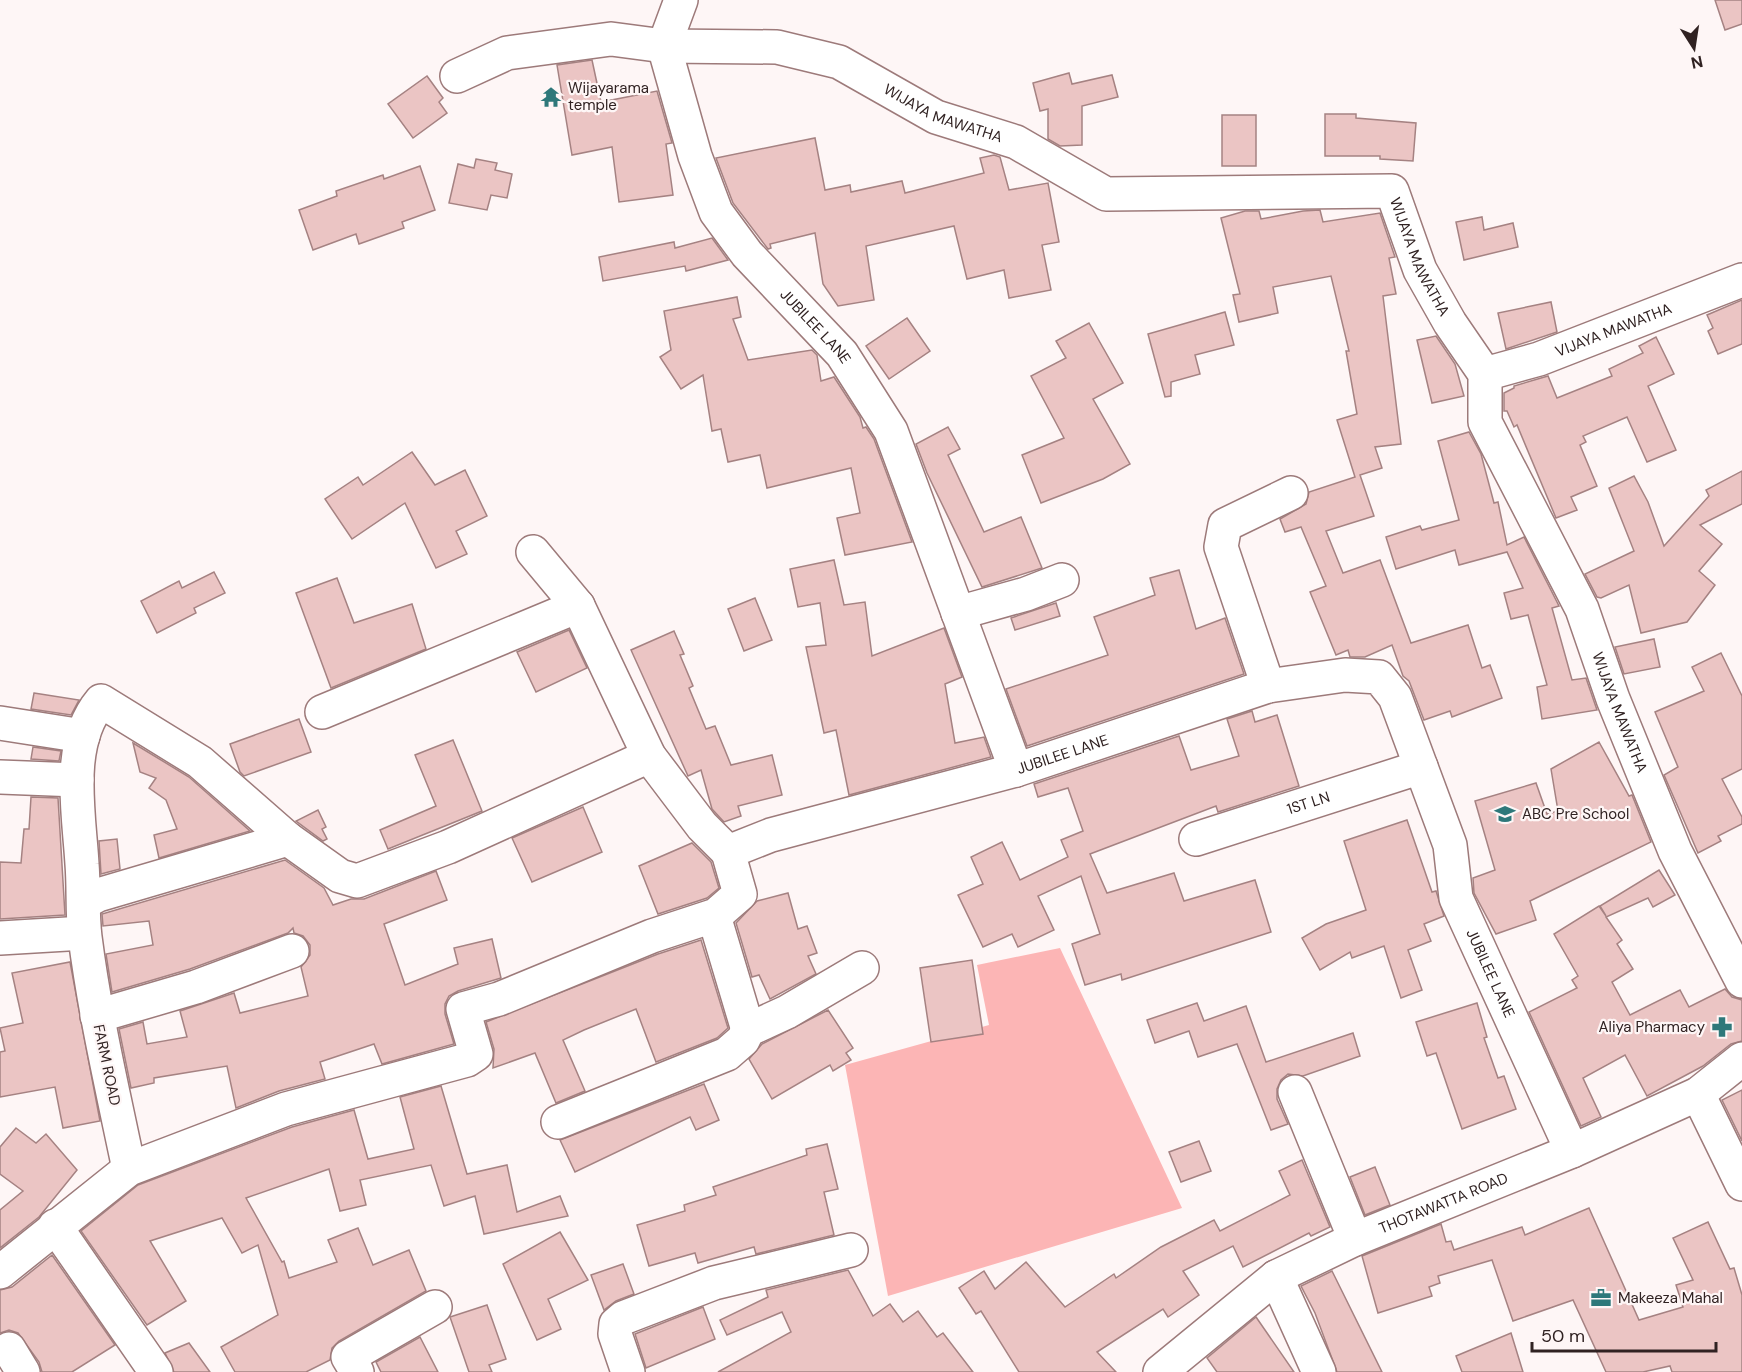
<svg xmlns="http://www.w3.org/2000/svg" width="1742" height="1372" viewBox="0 0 1742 1372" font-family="'DM Sans',sans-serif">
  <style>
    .green { fill: #fcb5b5 }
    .building { fill: #ebc5c4; stroke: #a58282; stroke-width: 1.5 }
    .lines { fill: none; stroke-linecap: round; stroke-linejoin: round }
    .minor-casing { stroke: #9d7a7a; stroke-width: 36 }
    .minor { stroke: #fff; stroke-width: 33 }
    .labels { text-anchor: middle; stroke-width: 4.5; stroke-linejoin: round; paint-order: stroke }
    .poi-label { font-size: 15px; fill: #302222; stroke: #fef6f6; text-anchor: start }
    .street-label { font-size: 15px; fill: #302222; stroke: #fef6f6 }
  </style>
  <rect width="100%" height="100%" fill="#fef6f6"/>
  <path class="green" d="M1060,948L1182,1208L888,1296L845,1065L989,1025L977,965Z"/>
  <g class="building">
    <path d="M1715,0H1742V24L1725,30Z"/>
    <path d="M592,60L601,102L657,91L672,143L666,144L673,195L619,202L612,147L572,155L557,65Z"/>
    <path d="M1069,73L1072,84L1112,75L1118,97L1082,106V145L1060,146L1048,139V109L1040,111L1033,83Z"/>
    <path d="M427,76L443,98L439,102L447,113L413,138L388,104Z"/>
    <path d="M1325,114H1356V118L1416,123L1413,161L1380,159V156H1325Z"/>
    <rect x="1222" y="115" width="34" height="51"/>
    <path d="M815,138L825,190L850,185L851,192L902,181L905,193L984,173L980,158L994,155L1000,157L1009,190L1048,183L1059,242L1042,245L1051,290L1009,298L1004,270L967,279L954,226L866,246L874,300L838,306L823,284L815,233L770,244L771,248L768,249L733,203L716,158Z"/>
    <path d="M476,159L497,163L495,170L512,174L507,198L491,195L487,210L449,203L458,164L474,168Z"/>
    <path d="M420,166L435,210L402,222L404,228L359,244L356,234L313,250L299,210L337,196L336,191L383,175L384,179Z"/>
    <path d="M1320,210L1323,222L1380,213L1395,257L1389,258L1396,294L1383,296L1401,444L1375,447L1382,468L1360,475L1374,516L1326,531L1343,573L1380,560L1411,643L1468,625L1482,668L1490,665L1502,698L1452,717L1450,711L1424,720L1409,681L1403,676L1392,645L1365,657H1350L1348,650L1336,655L1310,592L1326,586L1301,527L1285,532L1280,519L1306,504L1309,492L1355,477L1337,420L1357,414L1346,351H1349L1331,276L1273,287L1278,313L1239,322L1233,295L1240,294L1221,218L1245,211H1259L1261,219L1303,211Z"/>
    <path d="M1482,217L1484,230L1513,223L1518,247L1464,260L1456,222Z"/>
    <path d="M712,238L728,260L686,271L685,266L603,281L599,257L674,242L675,248Z"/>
    <path d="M737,297L741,317L733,319L748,360L812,350L817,355L821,381L834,377L860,417L863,428L866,427L874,439L912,542L845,555L837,518L860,513L851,468L767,488L760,455L728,462L721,429L712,431L703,375L681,389L660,357L671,350L664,311Z"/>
    <path d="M1742,300V344L1718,354L1708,331L1713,328L1707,315Z"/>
    <path d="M1551,302L1557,332L1506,349L1498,313Z"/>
    <path d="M1225,312L1234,345L1195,355L1200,374L1171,382V396L1165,397L1148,334Z"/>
    <path d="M907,318L930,351L889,379L866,346Z"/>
    <path d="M1089,323L1123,383L1093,399L1130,464L1103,479L1041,503L1022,455L1064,438L1031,376L1066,358L1056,341Z"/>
    <path d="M1436,336L1455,364L1464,396L1432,403L1417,340Z"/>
    <path d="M1656,337L1674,374L1648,386L1676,450L1647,462L1627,417L1583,436L1586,442L1580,445L1597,486L1571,497L1577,510L1556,518L1517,425L1514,427L1507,411H1504V393L1514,388V386L1548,376L1557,398L1612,376L1609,369L1643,353L1639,346Z"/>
    <path d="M948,427L960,449L948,455L984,532L1021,517L1042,568L982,587L927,473L916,444Z"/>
    <path d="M1469,432L1481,454L1494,503L1498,502L1507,545L1524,537L1559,606L1552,608L1572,680L1586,678L1597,710L1542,719L1537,687L1547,685L1528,615L1511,619L1504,593L1523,588L1507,552L1459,565L1455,550L1396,569L1386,537L1420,526L1422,530L1459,520L1438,441Z"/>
    <path d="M412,452L435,485L465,470L487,516L456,531L467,554L436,568L405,503L352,539L325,499L358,477L363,485Z"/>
    <path d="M1742,471V504L1700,525L1722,544L1699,571L1715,585L1687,622L1641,633L1629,585L1601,598L1597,597L1585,574L1634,551L1609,488L1634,476L1648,502L1664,546L1709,496L1706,490Z"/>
    <path d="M834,560L844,605L865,602L872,656L944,628L962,677L945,684L955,743L984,737L991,757L849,795L836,730L824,733L806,647L826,645L820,603L798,607L790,569Z"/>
    <path d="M1179,570L1196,629L1225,618L1244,674L1027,746L1006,689L1108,655L1094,617L1155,595L1150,578Z"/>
    <path d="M214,572L225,593L194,608L196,613L157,633L141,601L179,581L182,588Z"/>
    <path d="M337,578L354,623L412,604L426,649L331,688L296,593Z"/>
    <path d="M755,598L772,640L744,651L728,609Z"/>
    <path d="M1056,603L1060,616L1015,630L1011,618Z"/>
    <path d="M569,630L587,668L536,692L517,652Z"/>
    <path d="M674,631L684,654L680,655L693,686L689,688L706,729L715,726L731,765L772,755L782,795L738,806L741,816L724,822L712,809L701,770L688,776L631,650Z"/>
    <path d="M1654,639L1660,667L1624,674L1615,647Z"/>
    <path d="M1721,653L1742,696V769L1722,779L1742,817V824L1718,836L1721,841L1698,853L1664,775L1678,767L1655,712L1704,691L1692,667Z"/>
    <path d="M34,693L79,700L71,715L31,709Z"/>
    <path d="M1252,711L1255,722L1277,715L1299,786L1218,812L1216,806L1090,854L1107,893L1174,873L1184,901L1255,880L1271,932L1122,980L1121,974L1085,985L1072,944L1100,934L1081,876L1038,896L1054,930L1018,947L1012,934L983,947L958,895L983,884L971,857L1002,842L1020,880L1068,857L1061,840L1083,831L1068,788L1038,797L1034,784L1179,736L1191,770L1239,756L1227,719Z"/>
    <path d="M299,719L311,752L244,776L240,772L230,744Z"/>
    <path d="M453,740L482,811L388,849L380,830L436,806L415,755Z"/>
    <path d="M1599,742L1629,796L1632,795L1651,842L1530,901L1536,920L1496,934L1474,893L1473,878L1495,870L1475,801L1536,783L1547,814L1558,811L1551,769Z"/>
    <path d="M133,743L189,777L250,831L159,858L154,835L177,829L166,800L149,788L156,778L140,772Z"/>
    <path d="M33,747L61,751L59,761L31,759Z"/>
    <path d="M31,797L58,798L65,915L0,919V862L21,863L24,829H29Z"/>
    <path d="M583,807L602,852L532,882L512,838Z"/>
    <path d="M318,810L326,827L322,829L327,839L323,841L296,821Z"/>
    <path d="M1407,820L1432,892L1436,891L1444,916L1424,924L1431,941L1408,950L1422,990L1401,998L1384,946L1352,958L1350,952L1320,970L1302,938L1326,924L1366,910L1344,841Z"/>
    <path d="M117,839L120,869L101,874L99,841Z"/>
    <path d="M692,843L711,862L719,888L707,898L658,914L639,866Z"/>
    <path d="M285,860L324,888L333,905L351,899H364L436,871L447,900L384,924L405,985L458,964L454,948L492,939L501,978L458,991L449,996L445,1004V1014L454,1044L382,1064L374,1044L320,1062L325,1079L279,1091L236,1108L227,1066L154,1078V1083L131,1088L119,1029L143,1022L147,1044L187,1037L180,1011L234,993L240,1013L308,996L301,967L310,955V945L303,936L294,933L293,928L288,933L190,969L112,992L106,954L153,945L149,921L103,926L102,914Z"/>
    <path d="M1659,870L1675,895L1653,907L1648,898L1606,917L1622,940L1617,944L1633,969L1612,982L1630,1015L1680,990L1689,1007L1725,989L1732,997L1742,1000V1041L1731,1044L1703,1066L1647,1096L1625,1055L1583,1078L1601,1117L1581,1126L1529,1012L1577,988L1572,980L1578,976L1554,934L1599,906L1606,916L1600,906Z"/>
    <path d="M788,893L798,929L807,926L817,953L808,956L816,974L770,999L759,975L752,977L736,923L757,901Z"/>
    <path d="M701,940L728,1028L717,1038L656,1062L636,1009L584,1030L563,1040L585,1091L556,1103L535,1053L493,1068L494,1049L486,1022L658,954Z"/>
    <path d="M972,960L983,1034L931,1042L920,968Z"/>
    <path d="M70,962L100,1121L63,1128L55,1087L0,1097V1052L5,1051L0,1028L23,1023L12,973Z"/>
    <path d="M1197,1003L1204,1021L1246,1006L1266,1062L1353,1033L1360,1056L1303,1076L1288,1074L1281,1080L1277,1089V1099L1288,1124L1271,1130L1237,1044L1198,1057L1189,1031L1155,1043L1147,1020Z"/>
    <path d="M1477,1003L1487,1037L1484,1038L1498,1078L1504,1076L1516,1109L1462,1129L1436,1053L1427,1056L1416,1022Z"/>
    <path d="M828,1010L853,1048L846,1053L851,1060L833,1071L830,1065L772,1099L749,1059L762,1044Z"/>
    <path d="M704,1084L719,1120L696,1130L690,1117L575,1172L560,1140Z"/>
    <path d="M441,1086L467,1174L507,1165L517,1212L560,1196L568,1216L484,1234L475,1196L444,1206L431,1165L360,1180L366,1205L340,1211L329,1169L246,1198L282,1262L284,1261L289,1278L337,1262L328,1240L358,1228L373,1265L409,1250L426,1291L339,1341L332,1348L330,1360L306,1372H235L221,1347L278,1315L258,1245L242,1253L222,1218L150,1241L186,1301L147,1325L81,1231L138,1185L292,1127L354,1110L368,1159L414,1149L400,1097Z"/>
    <path d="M1742,1090V1141L1722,1100Z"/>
    <path d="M16,1128L36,1143L46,1134L77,1170L39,1217L0,1248V1210L23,1191L0,1174V1147Z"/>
    <path d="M1199,1141L1211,1171L1181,1182L1169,1152Z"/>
    <path d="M827,1144L838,1189L824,1192L834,1235L756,1254L754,1247L698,1263L695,1253L649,1266L637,1225L685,1211L684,1205L716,1195L713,1187L807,1155L806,1149Z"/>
    <path d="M1302,1160L1330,1227L1311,1236L1309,1233L1243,1267L1233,1246L1183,1271L1199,1295L1168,1317L1163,1309L1097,1352L1116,1372H1019L981,1311L976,1314L959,1288L984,1271L995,1289L1026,1262L1065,1307L1114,1274L1116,1278L1161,1247L1214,1220L1220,1231L1290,1195L1279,1171Z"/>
    <path d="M1375,1167L1390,1205L1365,1215L1350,1177Z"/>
    <path d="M1589,1208L1639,1320L1683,1307L1676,1285L1693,1280L1673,1238L1708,1222L1730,1269L1734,1268L1742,1295V1372H1672L1670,1366L1643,1372H1606L1573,1300L1513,1321L1492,1260L1438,1276L1440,1283L1429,1287L1432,1296L1378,1313L1362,1256L1441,1224L1446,1242L1451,1241L1454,1250L1522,1227L1525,1235Z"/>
    <path d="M560,1232L588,1280L548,1299L561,1329L537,1340L503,1264Z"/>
    <path d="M52,1255L115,1345L72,1372H42L39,1362L18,1333L9,1330L0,1333V1290L12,1287Z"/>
    <path d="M623,1264L634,1294L616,1301L604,1310L591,1275Z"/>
    <path d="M848,1270L873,1316L890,1304L903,1322L918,1311L937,1337L943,1333L973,1372H718L791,1332L782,1312L727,1335L720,1320L768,1297L766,1290Z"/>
    <path d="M1332,1271L1382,1372H1337L1315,1313L1301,1286Z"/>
    <path d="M487,1305L506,1359L489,1365L492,1372H469L450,1317Z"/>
    <path d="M703,1307L715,1339L646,1368L635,1334Z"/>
    <path d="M1256,1317L1294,1372H1217L1207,1358Z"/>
    <path d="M1511,1333L1523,1372H1462L1456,1356Z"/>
    <path d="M420,1337L438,1372H381L376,1362Z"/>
    <path d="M189,1343L210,1372H174L165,1353Z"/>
  </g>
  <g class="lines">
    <g class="minor-casing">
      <g id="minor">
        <path id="s1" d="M681,0L664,46L695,156L716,212L747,254L842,354L891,431L1016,770L1268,686L1345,675L1379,677L1395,697L1450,845L1456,898L1572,1151"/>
        <path id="s2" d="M457,76L507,53L611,39L664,46L777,47L839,62L936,117L1016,142L1106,194L1392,191L1420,270L1450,323L1485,374V422L1582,609L1613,699L1675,851L1742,981"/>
        <path id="s3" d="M1485,374L1539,359L1742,280"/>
        <path d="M533,552L578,606L649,756L702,826L728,852"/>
        <path d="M958,613L1026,594L1062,580"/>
        <path d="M1268,686L1221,547L1225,525L1291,493"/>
        <path d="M322,712L578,606"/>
        <path d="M0,723L83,736"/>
        <path d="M0,777L77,780"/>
        <path id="s4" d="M1196,839L1421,767"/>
        <path d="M85,902L98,895L288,839"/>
        <path d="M714,916L748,1030"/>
        <path d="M0,938L84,933"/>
        <path d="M97,1016L196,987L292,951"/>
        <path d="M1295,1092L1355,1239"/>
        <path d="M1698,1094L1742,1184"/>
        <path d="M558,1122L727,1054L743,1040L748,1030L787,1012L862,968"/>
        <path d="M129,1169C113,1092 95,1015 85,937C82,913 84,888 82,864C79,812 65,744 101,701L200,762L288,839L340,876L357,881L448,847L649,756"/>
        <path d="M55,1226L156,1372"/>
        <path d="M0,1272L129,1169L286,1109L467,1060L476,1054L463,1009L499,999L652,936L716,915L740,894L728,852L771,835L1016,770"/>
        <path d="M1276,1277L1319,1372"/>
        <path d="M9,1349L23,1372"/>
        <path d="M357,1372L348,1357L435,1307"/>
        <path d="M628,1372L615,1334L616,1324L623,1318L714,1283L851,1250"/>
        <path id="s5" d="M1160,1372L1276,1277L1355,1239L1572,1151L1698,1094L1742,1059"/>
      </g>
    </g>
    <use href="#minor" class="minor"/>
  </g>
  <defs>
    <g id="temple-bare" transform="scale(1.62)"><path d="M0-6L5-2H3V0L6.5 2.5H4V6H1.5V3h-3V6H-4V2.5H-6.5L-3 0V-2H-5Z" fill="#2e787a" stroke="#fef6f6" stroke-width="2.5" paint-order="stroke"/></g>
    <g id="school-bare" transform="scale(1.62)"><path d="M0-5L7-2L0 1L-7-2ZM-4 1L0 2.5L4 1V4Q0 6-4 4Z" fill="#2e787a" stroke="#fef6f6" stroke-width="2.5" paint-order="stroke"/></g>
    <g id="pharmacy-bare" transform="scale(1.62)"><path d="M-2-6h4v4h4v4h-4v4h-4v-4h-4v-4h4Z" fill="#2e787a" stroke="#fef6f6" stroke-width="2.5" paint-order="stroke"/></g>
    <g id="office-bare" transform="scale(1.62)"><path d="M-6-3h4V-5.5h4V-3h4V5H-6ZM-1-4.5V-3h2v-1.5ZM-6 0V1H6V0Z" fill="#2e787a" stroke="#fef6f6" stroke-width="2.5" paint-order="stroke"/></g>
  </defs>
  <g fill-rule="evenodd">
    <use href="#temple-bare" x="551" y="97"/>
    <use href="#school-bare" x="1505" y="814"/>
    <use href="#pharmacy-bare" x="1722" y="1027"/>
    <use href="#office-bare" x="1601" y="1298"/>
  </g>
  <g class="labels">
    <g class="poi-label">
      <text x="568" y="93">Wijayarama<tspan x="568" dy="17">temple</tspan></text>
      <text x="1522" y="819">ABC Pre School</text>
      <text x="1705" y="1032" text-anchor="end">Aliya Pharmacy</text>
      <text x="1618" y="1303">Makeeza Mahal</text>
    </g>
    <g class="street-label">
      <text dy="5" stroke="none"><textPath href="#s2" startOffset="507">WIJAYA MAWATHA</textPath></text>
      <text dy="5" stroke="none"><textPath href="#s2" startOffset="1047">WIJAYA MAWATHA</textPath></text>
      <text dy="5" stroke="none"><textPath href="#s1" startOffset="375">JUBILEE LANE</textPath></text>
      <text dy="5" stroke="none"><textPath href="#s3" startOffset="136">VIJAYA MAWATHA</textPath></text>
      <text dy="5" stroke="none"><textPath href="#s2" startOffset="1551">WIJAYA MAWATHA</textPath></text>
      <text dy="5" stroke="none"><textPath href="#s1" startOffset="915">JUBILEE LANE</textPath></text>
      <text dy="5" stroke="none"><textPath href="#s4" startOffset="118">1ST LN</textPath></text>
      <text dy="5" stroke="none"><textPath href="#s1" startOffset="1563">JUBILEE LANE</textPath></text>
      <text transform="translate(107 1065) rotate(78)" y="5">FARM ROAD</text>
      <text dy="5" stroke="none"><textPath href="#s5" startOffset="333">THOTAWATTA ROAD</textPath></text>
    </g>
  </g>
  <g transform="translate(1694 48) rotate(168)" stroke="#fef6f6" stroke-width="4.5" paint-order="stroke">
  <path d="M0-4.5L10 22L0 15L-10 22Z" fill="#302222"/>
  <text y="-9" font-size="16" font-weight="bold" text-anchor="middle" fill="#302222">N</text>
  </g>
  <path d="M1532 1342v9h184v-9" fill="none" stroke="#302222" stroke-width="3"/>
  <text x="1541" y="1342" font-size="18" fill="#302222" stroke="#fef6f6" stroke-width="4.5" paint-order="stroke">50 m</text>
</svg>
